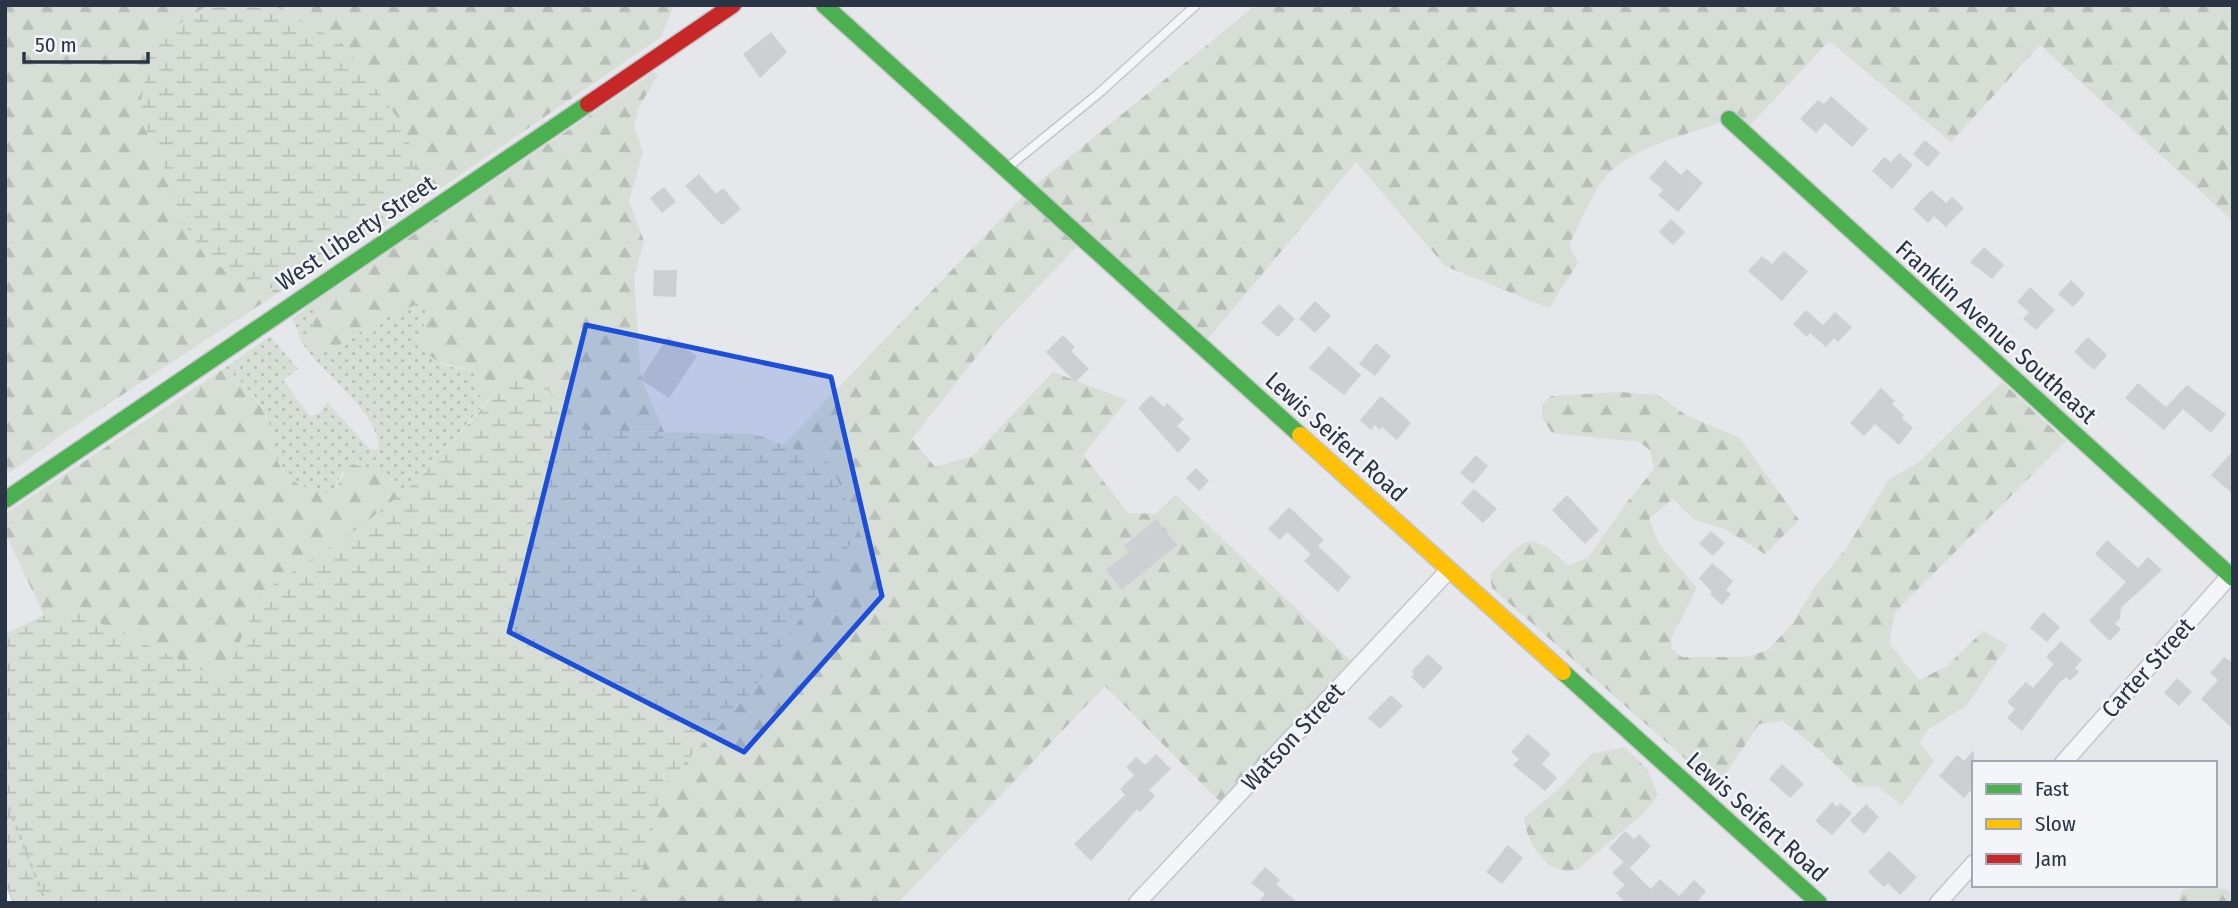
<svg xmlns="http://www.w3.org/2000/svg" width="2238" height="908" viewBox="0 0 2238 908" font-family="'Fira Sans Condensed',sans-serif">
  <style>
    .grass { fill: url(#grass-dots) }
    .forest { fill: url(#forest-firs) }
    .wetland { fill: url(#wetland-marsh) }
    .building { fill: #cdcfd3 }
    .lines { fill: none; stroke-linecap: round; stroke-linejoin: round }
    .lane-casing { stroke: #c3c5c8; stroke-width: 11 }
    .street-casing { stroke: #c3c5c8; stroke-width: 19 }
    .fast-casing { stroke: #c3c5c8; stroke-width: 19 }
    .slow-casing { stroke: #c3c5c8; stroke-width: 19 }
    .jam-casing { stroke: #c3c5c8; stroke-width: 19 }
    .path { stroke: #c3c5ca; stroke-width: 2.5; stroke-dasharray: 5 5; stroke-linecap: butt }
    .lane { stroke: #f4f5f7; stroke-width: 8 }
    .street { stroke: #f4f5f7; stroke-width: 16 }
    .fast { stroke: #4caf50; stroke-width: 16 }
    .slow { stroke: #ffc107; stroke-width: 16 }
    .jam { stroke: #c62828; stroke-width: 16 }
    .rail-casing { stroke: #cdcfd2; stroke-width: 8 }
    .rail { stroke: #f3f5f9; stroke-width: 5; stroke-dasharray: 16; stroke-linecap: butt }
    .marked { fill: #1d4ed8; fill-opacity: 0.2; stroke: #1d4ed8; stroke-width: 5; stroke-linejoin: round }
    .labels { text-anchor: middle; stroke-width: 5; stroke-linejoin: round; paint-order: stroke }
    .street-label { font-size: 24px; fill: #293445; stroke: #f3f5f9 }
  </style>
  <defs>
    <pattern id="grass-dots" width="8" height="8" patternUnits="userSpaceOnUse" patternTransform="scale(1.75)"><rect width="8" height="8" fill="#d6ded5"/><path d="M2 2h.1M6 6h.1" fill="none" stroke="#b8bfb8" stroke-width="1.8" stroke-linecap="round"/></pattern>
    <pattern id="forest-firs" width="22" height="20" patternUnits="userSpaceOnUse" patternTransform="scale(1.75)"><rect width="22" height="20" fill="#d6ded5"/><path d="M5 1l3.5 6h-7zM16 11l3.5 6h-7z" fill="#b8bfb8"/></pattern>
    <pattern id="wetland-marsh" width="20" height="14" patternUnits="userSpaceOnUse" patternTransform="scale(1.75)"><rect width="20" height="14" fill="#d6ded5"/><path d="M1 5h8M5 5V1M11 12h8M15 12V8" fill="none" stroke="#b8bfb8"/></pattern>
  </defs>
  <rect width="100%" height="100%" fill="#e5e7ea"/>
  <path class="grass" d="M314,302V322L308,339L316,351L335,348L374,323L422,302L429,309L419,342L444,365L477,372L479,394L486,402L417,481L402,494L391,479L342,472L333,494C306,492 285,481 275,454C270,443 271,429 267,417C260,400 240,379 225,368L270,336L298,369L283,380L310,416L319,414L327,402L369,448L374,450L379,448C378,411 323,375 303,344C298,336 298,327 292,319Z"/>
  <g class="forest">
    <path d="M5,5H208L166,33L138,115L162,163L183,222L208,260L249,283L281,291L67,431L5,476Z"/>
    <path d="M273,5H674L661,37L406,212L416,160L342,43Z"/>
    <path d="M1256,5H2233V221L2040,45L1951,142L1829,41L1743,133L1729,119C1688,136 1642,142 1609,173C1594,187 1579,226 1569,245L1578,263L1549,308L1445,266L1356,162L1202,346L1083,240L1000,327L912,439L935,467L973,456L1053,372L1127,400L1083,455L1128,513L1155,514L1176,495L1358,667L1226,808L1105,686L898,903H633L665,784L753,690L831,463L783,445L1028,191Z"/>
    <path d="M654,72L658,75L639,107L634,125L643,152L629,201L644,241L634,278L641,378L664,432L563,430L502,386L486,402L479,394L477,372C454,364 431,366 419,342L429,309L422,302L374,323L335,348L316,351L308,340L314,322V302Z"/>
    <path d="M225,368C240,379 257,398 265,414C271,426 271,440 274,452C282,480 306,492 333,494L349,465C376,466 386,472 402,494L359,528L262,592L223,680L80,614L44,615L5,533V514Z"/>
    <path d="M2002,382L2066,441L1895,612L1889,643L1919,680L1947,666L1983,631L2008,645L1966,706L1929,729L1919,742L1934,761L1902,805L1877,786L1858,787L1824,754L1783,721L1759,724L1717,787L1492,588L1490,575C1526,539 1526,527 1568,565L1588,558L1624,506L1654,469L1650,450L1639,442L1552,433L1542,417V405L1551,396L1621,392L1658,395L1686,415L1740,438L1799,520L1765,554L1725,529L1695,520L1673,499L1649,519L1659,544L1697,588L1671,638L1672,649L1682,657H1747L1768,650L1793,623L1813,589L1845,550L1889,479L1918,463Z"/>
    <path d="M1624,747L1647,769L1658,795L1645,812L1578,869C1549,880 1526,842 1524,818L1561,787L1591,754Z"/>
    <path d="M2196,887L2226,889L2233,895V903H2177L2183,890Z"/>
  </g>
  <g class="wetland">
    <path d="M208,5H273L342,43L400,121L416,160L406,212L281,291L249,283L208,260L183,222L162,163L138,115L151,51L166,33Z"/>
    <path d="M518,376C556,388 555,394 563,430L755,434L831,463L858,532L753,690L665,784L633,903H10L5,891V634L44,615L80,614L223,680L262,592L359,528L417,481L502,386Z"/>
  </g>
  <g class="building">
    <path d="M771,32L787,52L760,78L743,54Z"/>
    <path d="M1831,96L1868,129L1852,147L1825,123L1816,133L1800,119L1818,100L1824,104Z"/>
    <path d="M1925,140L1940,153L1928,167L1913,154Z"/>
    <path d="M1899,153L1913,165L1892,189L1872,171L1884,157L1891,162Z"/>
    <path d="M1665,160L1681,175L1687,169L1703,183L1678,212L1658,195L1663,190L1649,178Z"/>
    <path d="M699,174L716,194L723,188L741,209L722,225L685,186Z"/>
    <path d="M664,187L676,202L662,213L650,198Z"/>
    <path d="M1931,190L1946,203L1952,197L1964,208L1946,227L1934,216L1928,223L1913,209Z"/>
    <path d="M1671,219L1685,232L1673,245L1659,232Z"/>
    <path d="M1984,247L2004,265L1992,279L1970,262Z"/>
    <path d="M1784,251L1808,271L1782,301L1748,271L1762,256L1772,264Z"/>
    <path d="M654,270H677L676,297L653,296Z"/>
    <path d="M2071,280L2085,294L2073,307L2058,294Z"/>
    <path d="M2030,287L2055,310L2036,330L2023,319L2029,312L2017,302Z"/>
    <path d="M1315,301L1331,316L1315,333L1299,319Z"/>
    <path d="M1279,304L1295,319L1278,337L1261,323Z"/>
    <path d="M1806,310L1823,325L1835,312L1852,327L1838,342L1834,338L1826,347L1810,333L1807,337L1793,324Z"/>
    <path d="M1063,335L1075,347L1071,351L1089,369L1075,382L1046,352Z"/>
    <path d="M668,337L697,356L669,398L640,379Z"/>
    <path d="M2088,337L2107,355L2094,370L2074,352Z"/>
    <path d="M1376,343L1391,356L1375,376L1359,364Z"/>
    <path d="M1329,346L1361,375L1344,395L1309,368Z"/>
    <path d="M2138,383L2166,407L2187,385L2226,414L2211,433L2183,409L2164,430L2125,398Z"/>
    <path d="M1881,388L1895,401L1892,404L1904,415L1902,418L1913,428L1899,445L1875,424L1864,436L1850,423Z"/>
    <path d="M1151,395L1164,407L1167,403L1184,419L1177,426L1191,439L1178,453L1138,408Z"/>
    <path d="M1381,396L1411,423L1397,440L1382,427L1380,430L1375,425L1371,430L1360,420Z"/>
    <path d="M2233,451V494L2211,475Z"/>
    <path d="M1476,455L1488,466L1473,484L1460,473Z"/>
    <path d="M1196,468L1209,481L1199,491L1186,478Z"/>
    <path d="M1474,489L1497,509L1483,523L1461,503Z"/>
    <path d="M1567,495L1599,530L1585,544L1552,510Z"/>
    <path d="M1289,507L1324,540L1318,546L1351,577L1338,592L1304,561L1311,554L1287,532L1280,540L1268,529Z"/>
    <path d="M1156,519L1177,545L1122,590L1106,570L1129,552L1124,546Z"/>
    <path d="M1711,531L1725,543L1713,556L1699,544Z"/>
    <path d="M2107,540L2138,568L2148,557L2162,570L2121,608L2120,618L2115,624L2121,629L2110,641L2089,621L2126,582L2095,554Z"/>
    <path d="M1712,563L1733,581L1726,590L1731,594L1722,605L1710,594L1712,592L1699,578Z"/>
    <path d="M2043,612L2060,627L2047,642L2030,628Z"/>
    <path d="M2061,641L2082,660L2075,668L2079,672L2070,681L2066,677L2059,683L2022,731L2007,718L2015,709L2007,702L2026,682L2033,688L2054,664L2046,657Z"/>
    <path d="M1428,654L1443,668L1424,689L1411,677L1414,674L1412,671Z"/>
    <path d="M2224,657L2233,663V729L2201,699L2218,680L2210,673Z"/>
    <path d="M2177,678L2192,692L2179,706L2164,693Z"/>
    <path d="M1391,695L1403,706L1380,729L1368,718Z"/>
    <path d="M1528,734L1551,754L1542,764L1557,778L1545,791L1513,765L1519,759L1511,752Z"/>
    <path d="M1974,750V787L1964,798L1939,776L1957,755L1964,761Z"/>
    <path d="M1156,754L1171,769L1149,790L1155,796L1140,812L1137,809L1091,861L1074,844L1125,795L1120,789L1134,775L1126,767L1136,757L1145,765Z"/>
    <path d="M1782,764L1804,784L1790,798L1769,779Z"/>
    <path d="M1832,802L1837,807L1840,803L1852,813L1832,835L1815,821Z"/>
    <path d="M1866,804L1879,817L1864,834L1850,821Z"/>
    <path d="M1625,831L1634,839L1639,834L1651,846L1630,868L1609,848Z"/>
    <path d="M1508,845L1523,858L1502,884L1486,872Z"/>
    <path d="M1889,851L1917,877L1900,895L1888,883L1884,887L1868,872Z"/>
    <path d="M1623,862L1651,889L1660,879L1679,896L1694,880L1706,891L1696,903H1626L1616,893L1625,885L1612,873Z"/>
    <path d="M1265,867L1280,880L1276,884L1298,903H1258L1265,894L1251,883Z"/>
  </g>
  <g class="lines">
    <g class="lane-casing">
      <path id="lane" d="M1007,168L1098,94L1196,5"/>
    </g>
    <g class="street-casing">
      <g id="street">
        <path d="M2063,763L2233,572"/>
        <path d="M1137,903L1448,571"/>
        <path d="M1938,903L1974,863"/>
      </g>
    </g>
    <g class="fast-casing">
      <g id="fast">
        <path d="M824,5L1300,435"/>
        <path d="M1729,119L2233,578"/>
        <path d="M5,500L588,104"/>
        <path d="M1563,672L1819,903"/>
      </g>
    </g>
    <g class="slow-casing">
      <path id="slow" d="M1300,435L1563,672"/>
    </g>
    <g class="jam-casing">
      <path id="jam" d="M588,104L733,5"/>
    </g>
    <path class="path" d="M5,798L46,903"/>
    <use href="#lane" class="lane"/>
    <use href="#street" class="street"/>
    <use href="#fast" class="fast"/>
    <use href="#slow" class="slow"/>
    <use href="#jam" class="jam"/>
    <g class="rail-casing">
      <path id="rail" d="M5,891L10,903"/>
    </g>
    <use href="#rail" class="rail"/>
  </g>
  <path class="marked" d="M586,325L831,377L882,596L744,752L509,632Z"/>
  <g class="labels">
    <g class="street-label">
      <text transform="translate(356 233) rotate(-34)" y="8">West Liberty Street</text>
      <text transform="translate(1996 332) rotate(42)" y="8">Franklin Avenue Southeast</text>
      <text transform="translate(1336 437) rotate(42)" y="8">Lewis Seifert Road</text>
      <text transform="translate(2148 668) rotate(-48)" y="8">Carter Street</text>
      <text transform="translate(1293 737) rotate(-47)" y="8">Watson Street</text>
      <text transform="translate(1757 817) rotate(42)" y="8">Lewis Seifert Road</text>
    </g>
  </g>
  <rect width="2238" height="908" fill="none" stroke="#293445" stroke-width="14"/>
  <rect x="1972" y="761" width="245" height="126" fill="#f3f5f9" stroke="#a2a8b1" stroke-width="2"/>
  <rect x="1986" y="784" width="35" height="10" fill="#4caf50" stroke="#a2a8b1" stroke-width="2"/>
  <text x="2035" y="796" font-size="21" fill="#293445">Fast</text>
  <rect x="1986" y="819" width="35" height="10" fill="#ffc107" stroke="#a2a8b1" stroke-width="2"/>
  <text x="2035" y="831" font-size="21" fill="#293445">Slow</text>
  <rect x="1986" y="854" width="35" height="10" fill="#c62828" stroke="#a2a8b1" stroke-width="2"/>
  <text x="2035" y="866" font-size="21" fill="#293445">Jam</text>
  <path d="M24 52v10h124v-10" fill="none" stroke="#293445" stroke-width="3.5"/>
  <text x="35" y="52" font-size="21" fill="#293445" stroke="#f3f5f9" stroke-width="5" paint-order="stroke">50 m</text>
</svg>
